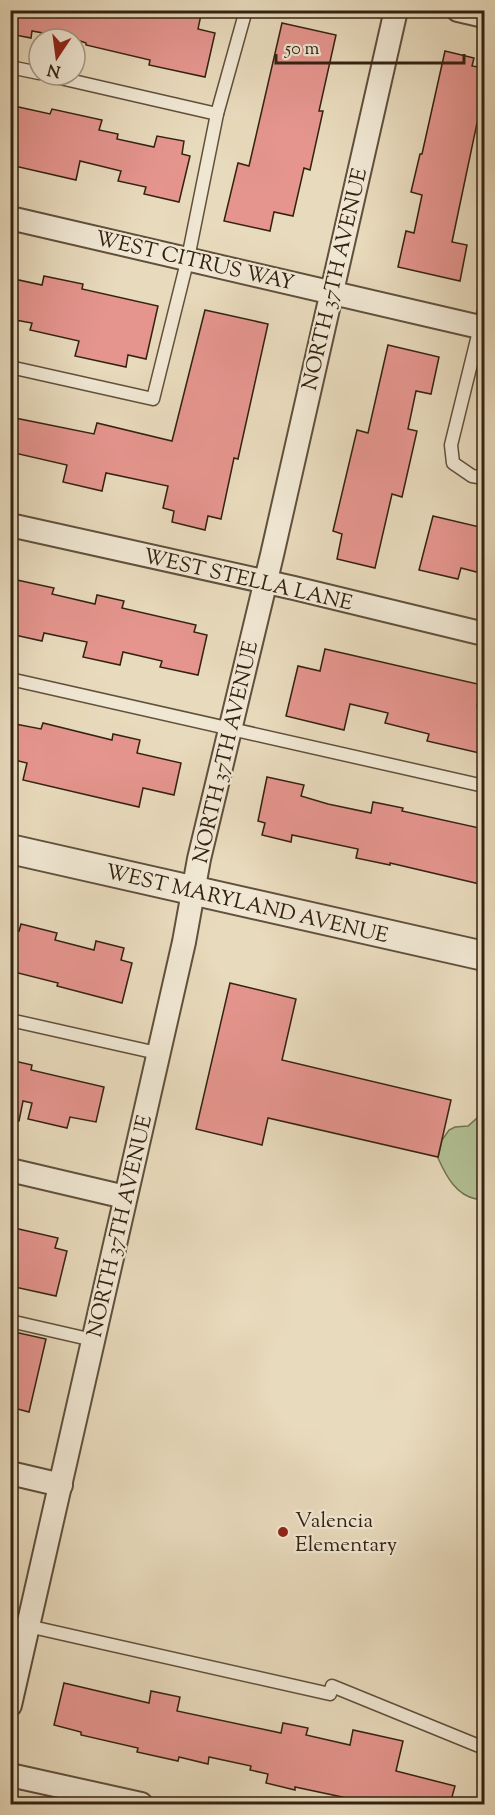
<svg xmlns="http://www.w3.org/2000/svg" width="495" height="1815" viewBox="0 0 495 1815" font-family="'Sorts Mill Goudy',serif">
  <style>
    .park { fill: #b2c194; stroke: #727253; stroke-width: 1.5 }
    .building { fill: #e5958e; stroke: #332212; stroke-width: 1.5 }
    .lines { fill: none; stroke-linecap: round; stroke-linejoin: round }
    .service-casing { stroke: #60503c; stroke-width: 15 }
    .minor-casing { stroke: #60503c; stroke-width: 26 }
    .tertiary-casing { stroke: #60503c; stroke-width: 32 }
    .service { stroke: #f0e7d3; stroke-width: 12 }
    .minor { stroke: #f0e7d3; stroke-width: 22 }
    .tertiary { stroke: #f0e7d3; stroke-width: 28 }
    .poi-dot { fill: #8f2418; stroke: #f0e7d3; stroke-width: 2 }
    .labels { text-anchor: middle; stroke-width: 4.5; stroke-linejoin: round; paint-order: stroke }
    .street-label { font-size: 21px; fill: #332212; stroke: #f0e7d3 }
    .poi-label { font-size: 21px; fill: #332212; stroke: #f0e7d3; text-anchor: start }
  </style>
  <rect width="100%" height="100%" fill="#e8dabc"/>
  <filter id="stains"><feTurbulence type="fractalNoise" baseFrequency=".00333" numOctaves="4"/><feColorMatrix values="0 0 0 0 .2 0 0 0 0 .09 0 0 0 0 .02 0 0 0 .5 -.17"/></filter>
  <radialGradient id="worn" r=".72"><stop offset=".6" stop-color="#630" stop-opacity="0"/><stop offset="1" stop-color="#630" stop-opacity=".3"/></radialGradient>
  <path class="park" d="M484,1112V1194L476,1199C456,1195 446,1176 438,1158L442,1140L449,1130L455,1127L468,1126Z"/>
  <g class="building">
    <path d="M10,10H202L198,29L215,33L205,77L149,65L150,60L86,45V43L75,39L32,31L31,38L10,34Z"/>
    <path d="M282,23L336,35L319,111H323L310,170L304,168L293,216L274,212L270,231L224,221L238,163L249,166Z"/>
    <path d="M445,51L474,58L472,66L484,68V124L477,123L452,242L467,245L460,281L398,267L406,231L414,233L422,195L411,192L420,154H422Z"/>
    <path d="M14,106L50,114L52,109L102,120L99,130L118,134L117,139L154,147L157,136L184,141L182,154L190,156L179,202L144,194L146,187L118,181L121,171L80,161L76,180L10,165V125Z"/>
    <path d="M44,276L83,284L82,289L158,306L146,359L128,355L126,367L75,356L79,341L30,330L32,323L10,319V293L14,279L42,285Z"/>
    <path d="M205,310L268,324L238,459L234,458L221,519L208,516L205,530L172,522L174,511L163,508L168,486L106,473L102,491L63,482L67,465L10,452V417L94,434L97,423L172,441Z"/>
    <path d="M388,345L439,357L431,394L416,391L408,429L417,431L402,497L392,494L375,568L337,559L342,534L333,531L357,430L368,433Z"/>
    <path d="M433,516L484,528V574L461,568L458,579L419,570Z"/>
    <path d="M17,580L54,588L52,594L95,604L97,595L124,601L122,608L196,625L194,632L207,635L198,675L160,667L162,661L123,652L120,665L83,657L87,642L44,633L42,641L10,634V585L15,586Z"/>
    <path d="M325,649L482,685L477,706L484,708V754L427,741L429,734L385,723L388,713L350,704L344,730L286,716L298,666L320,671Z"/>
    <path d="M10,723L41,729L43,723L112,740L113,734L140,740L137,753L181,763L174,795L143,788L139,807L23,780L27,763L10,759Z"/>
    <path d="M267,777L304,785L301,796L328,804L371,813L373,802L403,808L402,811L484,829V885L390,863V865L356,858L358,849L292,835L291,842L262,835L265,823L258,821Z"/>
    <path d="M21,924L57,933L55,940L94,950L96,941L124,948L121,960L132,963L122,1003L57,986L58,983L10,971V929L19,931Z"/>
    <path d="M230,983L296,999L282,1060L451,1100L438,1157L268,1118L262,1145L196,1129Z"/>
    <path d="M10,1060L32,1065L31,1070L104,1087L96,1122L70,1117L67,1128L28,1119L32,1103L23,1101L19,1121L10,1120Z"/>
    <path d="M10,1227L58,1238L55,1248L67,1251L56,1296L10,1286Z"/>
    <path d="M10,1331L46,1339L29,1412L10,1407Z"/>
    <path d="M64,1683L149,1703L151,1691L180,1697L177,1711L281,1733L283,1723L308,1728L306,1735L350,1745L353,1730L403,1741L396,1771L455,1786L450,1804H375L295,1787V1790L266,1783L268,1774L250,1770L251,1766L209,1757L208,1764L179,1757L178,1761L137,1752L138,1748L81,1735V1732L54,1725Z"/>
  </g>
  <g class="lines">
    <g class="service-casing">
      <g id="service">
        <path d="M10,67L39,73"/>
        <path d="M47,75L217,114"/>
        <path d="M484,311L451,445L453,463L472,476L484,478"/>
        <path d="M10,367L153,399L188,258L217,114L246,10"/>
        <path d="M10,679L484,786"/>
        <path d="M10,1020L157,1053"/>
        <path d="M10,1321L93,1340"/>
        <path d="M10,1622L330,1694L332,1686L484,1748"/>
      </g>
    </g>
    <g class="minor-casing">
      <g id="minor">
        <path d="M458,10L484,16"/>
        <path d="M10,218L484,328"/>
        <path d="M10,525L294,588L484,634"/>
        <path d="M10,1170L125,1197"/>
        <path d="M10,1473L61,1485"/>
        <path d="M10,1705L184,942L199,859L272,555L396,10"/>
        <path d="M10,1775L141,1804"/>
      </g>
    </g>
    <g class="tertiary-casing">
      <path id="tertiary" d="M10,849L484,956"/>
    </g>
    <use href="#service" class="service"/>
    <use href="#minor" class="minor"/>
    <use href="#tertiary" class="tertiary"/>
  </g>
  <circle class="poi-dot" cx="283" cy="1532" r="6"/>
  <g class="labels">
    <g class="street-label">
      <text transform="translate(195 260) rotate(13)" y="7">WEST CITRUS WAY</text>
      <text transform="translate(334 279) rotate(-77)" y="7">NORTH 37TH AVENUE</text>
      <text transform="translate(248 579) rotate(13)" y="7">WEST STELLA LANE</text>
      <text transform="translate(225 752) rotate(-77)" y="7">NORTH 37TH AVENUE</text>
      <text transform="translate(247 903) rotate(13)" y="7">WEST MARYLAND AVENUE</text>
      <text transform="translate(119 1226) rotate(-77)" y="7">NORTH 37TH AVENUE</text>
    </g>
    <g class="poi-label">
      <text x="295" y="1527">Valencia<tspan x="295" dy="24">Elementary</tspan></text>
    </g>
  </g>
  <rect width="495" height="1815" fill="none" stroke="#e8dabc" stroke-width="36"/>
  <rect x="12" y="12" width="471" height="1791" fill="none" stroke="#332212" stroke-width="3"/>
  <rect x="18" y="18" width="459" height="1779" fill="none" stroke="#332212" stroke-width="1.5"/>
  <g transform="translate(57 57) rotate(193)"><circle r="28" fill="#f0e7d3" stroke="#a49886" stroke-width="1.5"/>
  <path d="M0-4.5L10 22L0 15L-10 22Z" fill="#8f2418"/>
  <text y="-9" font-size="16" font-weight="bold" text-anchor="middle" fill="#332212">N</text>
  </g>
  <path d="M276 54v9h188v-9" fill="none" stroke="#332212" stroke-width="3"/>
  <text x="285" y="54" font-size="18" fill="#332212" stroke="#f0e7d3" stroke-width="4.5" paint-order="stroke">50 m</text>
  <rect width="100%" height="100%" filter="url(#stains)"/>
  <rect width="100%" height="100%" fill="url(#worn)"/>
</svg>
